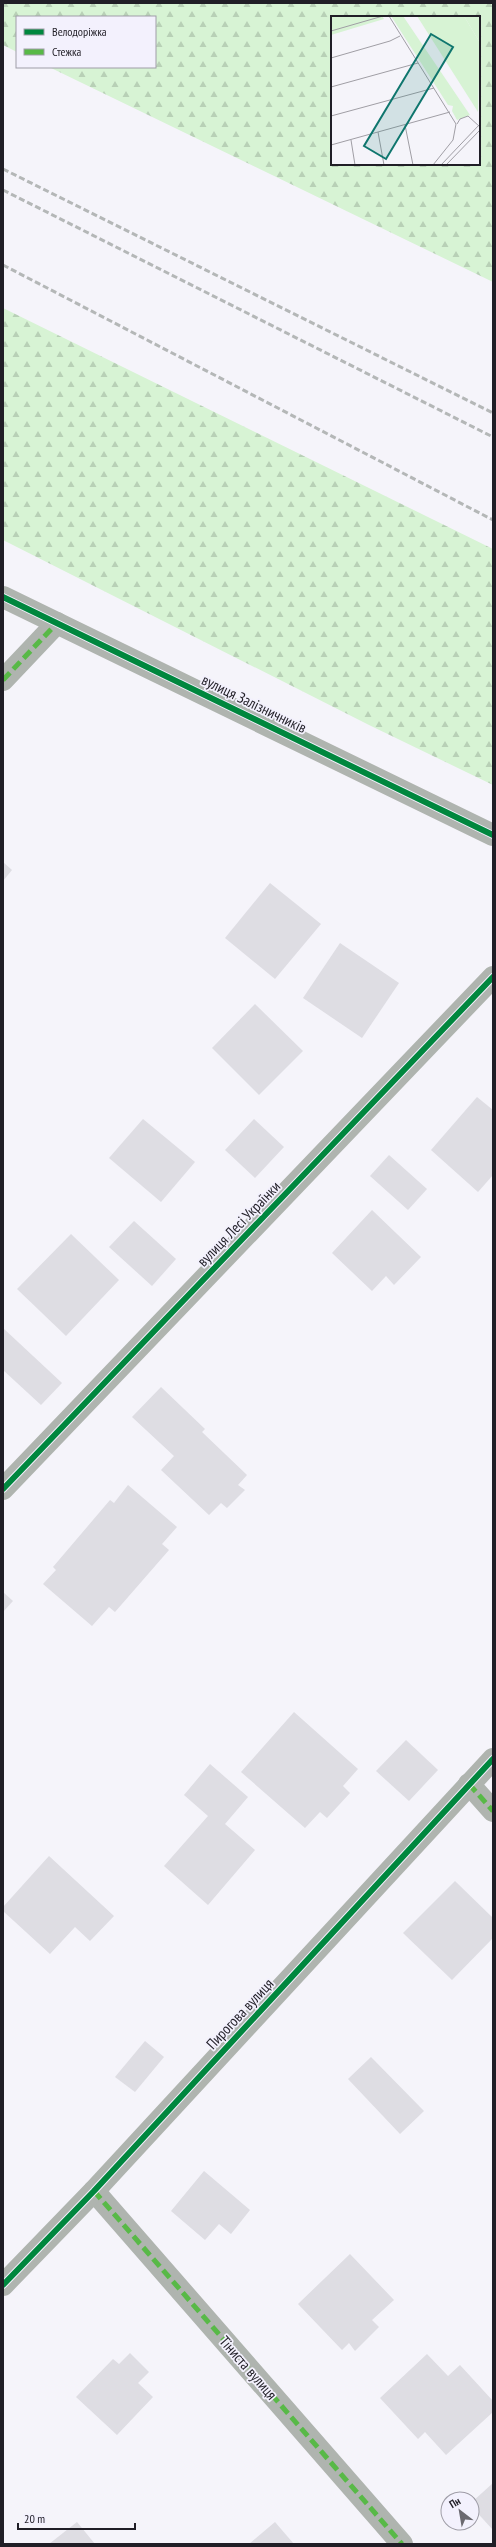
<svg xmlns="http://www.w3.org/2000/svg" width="496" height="2547" viewBox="0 0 496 2547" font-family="'PT Sans Narrow',sans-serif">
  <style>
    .forest { fill: url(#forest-firs); fill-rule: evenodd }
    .building { fill: #dedde3 }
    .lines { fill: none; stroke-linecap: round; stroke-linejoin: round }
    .minor { stroke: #afb4af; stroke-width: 22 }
    .tertiary { stroke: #afb4af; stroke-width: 22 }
    .rail { stroke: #b4b7b7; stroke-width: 3; stroke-dasharray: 6 3; stroke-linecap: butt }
    .quiet { stroke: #58b947; stroke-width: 5; stroke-dasharray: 10 5; stroke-linecap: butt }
    .cycleway-casing { stroke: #f3f1fd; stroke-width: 8 }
    .cycleway { stroke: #00873e; stroke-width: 6 }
    .labels { text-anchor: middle; stroke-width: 3.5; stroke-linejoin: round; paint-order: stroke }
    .street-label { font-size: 15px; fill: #201e26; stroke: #f3f1fd }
    .inset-road { fill: none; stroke: #a09ea5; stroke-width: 1 }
    .view { fill: #0f766e; fill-opacity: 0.15; stroke: #0f766e; stroke-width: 2 }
    .inset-edge { fill: none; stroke: #201e26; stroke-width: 2 }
  </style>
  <defs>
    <pattern id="forest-firs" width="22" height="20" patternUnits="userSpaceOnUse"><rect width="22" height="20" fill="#d7f3d4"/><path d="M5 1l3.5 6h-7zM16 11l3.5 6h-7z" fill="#b8d0b6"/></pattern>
  </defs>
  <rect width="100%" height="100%" fill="#f5f4fa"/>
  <g class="forest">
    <path d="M3,3H493V282L49,67H155V17H17V52L3,45ZM332,17H479V164H332Z"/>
    <path d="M3,308L493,549V785L369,725L3,540Z"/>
  </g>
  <g class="building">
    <path d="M3,862L12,870L3,881Z"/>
    <path d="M270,883L321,924L275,979L225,938Z"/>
    <path d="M340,943L399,983L362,1038L303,998Z"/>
    <path d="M255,1004L303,1051L259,1095L212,1048Z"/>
    <path d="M477,1097L493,1110V1175L478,1192L431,1150Z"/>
    <path d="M143,1119L195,1162L161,1202L109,1158Z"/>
    <path d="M254,1119L284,1147L255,1178L225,1150Z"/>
    <path d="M389,1155L427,1189L408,1210L370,1176Z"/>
    <path d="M372,1210L421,1257L394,1285L386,1276L372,1291L332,1253Z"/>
    <path d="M134,1221L176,1259L152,1286L109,1247Z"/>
    <path d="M71,1234L119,1280L66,1336L17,1289Z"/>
    <path d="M3,1328L62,1383L41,1405L3,1370Z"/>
    <path d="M161,1387L205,1429L202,1432L247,1475L238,1485L245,1490L227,1508L221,1503L209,1515L161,1470L174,1456L132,1417Z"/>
    <path d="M128,1485L177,1527L162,1544L169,1550L115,1612L109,1607L92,1626L43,1584L56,1570L53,1567L110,1500L114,1503Z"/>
    <path d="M3,1592L13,1601L3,1612Z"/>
    <path d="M294,1712L358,1769L343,1786L350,1793L327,1818L320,1812L305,1828L241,1772Z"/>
    <path d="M406,1740L438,1770L409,1801L376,1771Z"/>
    <path d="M210,1764L248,1797L225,1824L255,1850L208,1905L164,1866L208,1816L184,1795Z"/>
    <path d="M49,1856L114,1916L90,1941L75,1927L50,1954L3,1911V1907Z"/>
    <path d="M455,1881L493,1918V1938L452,1980L403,1933Z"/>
    <path d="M145,2041L164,2057L135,2092L115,2077Z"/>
    <path d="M371,2057L424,2111L400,2134L348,2079Z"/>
    <path d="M204,2171L250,2210L231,2234L219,2224L205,2240L171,2211Z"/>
    <path d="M350,2254L394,2300L372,2320L379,2327L355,2351L349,2343L342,2350L298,2304Z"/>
    <path d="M130,2353L149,2372L138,2383L153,2397L117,2435L76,2397L113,2359L119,2364Z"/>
    <path d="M427,2354L448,2376L460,2365L493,2401V2412L446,2455L425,2432L418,2439L380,2398Z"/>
    <path d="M493,2483V2530L472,2507V2502Z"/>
    <path d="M77,2522L95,2544H49Z"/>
    <path d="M275,2522L294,2544H249Z"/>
  </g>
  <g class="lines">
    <g class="minor">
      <path d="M3,680L57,623"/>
      <path d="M3,1489L493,977"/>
      <path d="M469,1784L493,1811"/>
      <path d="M94,2191L402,2544"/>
      <path d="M3,2285L94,2191L493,1759"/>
    </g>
    <path class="tertiary" d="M3,597L493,835"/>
    <g class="rail">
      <path d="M3,169L493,413"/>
      <path d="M3,190L493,437"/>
      <path d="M3,265L493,520"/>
    </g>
    <g class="quiet">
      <path d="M3,680L57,623"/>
      <path d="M469,1784L493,1811"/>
      <path d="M94,2191L402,2544"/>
    </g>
    <g class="cycleway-casing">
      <g id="cycleway">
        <path d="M3,597L493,835"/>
        <path d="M3,1489L493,977"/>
        <path d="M3,2285L94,2191L493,1759"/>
      </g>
    </g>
    <use href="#cycleway" class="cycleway"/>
  </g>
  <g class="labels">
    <g class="street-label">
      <text transform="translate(254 704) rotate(26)" y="5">вулиця Залізничників</text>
      <text transform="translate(239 1224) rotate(-46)" y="5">вулиця Лесі Українки</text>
      <text transform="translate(240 2014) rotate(-47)" y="5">Пирогова вулиця</text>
      <text transform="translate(248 2368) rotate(49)" y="5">Тіниста вулиця</text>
    </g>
  </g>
  <g transform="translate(331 16)">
    <rect width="149" height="149" fill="#f5f4fa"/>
    <path d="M0,0H51L53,3L0,19ZM133,0L149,1V27Z" fill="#d7f3d4"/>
    <path d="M60,0H72L139,99L126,104L121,95L122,90L117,89ZM86,0H133L149,27L147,96Z" fill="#d7f3d4"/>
    <path class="inset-road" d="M58,0L125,108L122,124L102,149M0,15L52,0M0,42L59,25L69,20M0,71L87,47M0,100L103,72M126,108L129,103L137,100L149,111M74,109L82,149M47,116L53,149M20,124L24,149M0,129L119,96M110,149L149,108M115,149L149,114"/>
    <path class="view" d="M100,18L122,31L55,143L33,130Z"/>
    <rect width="149" height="149" class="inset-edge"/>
  </g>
  <rect width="496" height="2547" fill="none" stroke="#201e26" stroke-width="8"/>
  <rect x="16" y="16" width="140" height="52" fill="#f3f1fd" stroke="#9f9da7"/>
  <rect x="24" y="29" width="20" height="6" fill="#00873e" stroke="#9f9da7"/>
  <text x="52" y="36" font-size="12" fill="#201e26">Велодоріжка</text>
  <rect x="24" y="49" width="20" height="6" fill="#58b947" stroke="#9f9da7"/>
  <text x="52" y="56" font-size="12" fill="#201e26">Стежка</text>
  <g transform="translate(460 2511) rotate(329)"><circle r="19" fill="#f3f1fd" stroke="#9f9da7"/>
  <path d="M0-3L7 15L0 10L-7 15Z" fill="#6b6970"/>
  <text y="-6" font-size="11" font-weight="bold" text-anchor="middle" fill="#201e26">Пн</text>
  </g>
  <path d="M18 2523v6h117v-6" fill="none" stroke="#201e26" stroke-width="2"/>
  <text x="24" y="2523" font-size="12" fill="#201e26" stroke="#f3f1fd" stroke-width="3" paint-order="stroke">20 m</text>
</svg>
